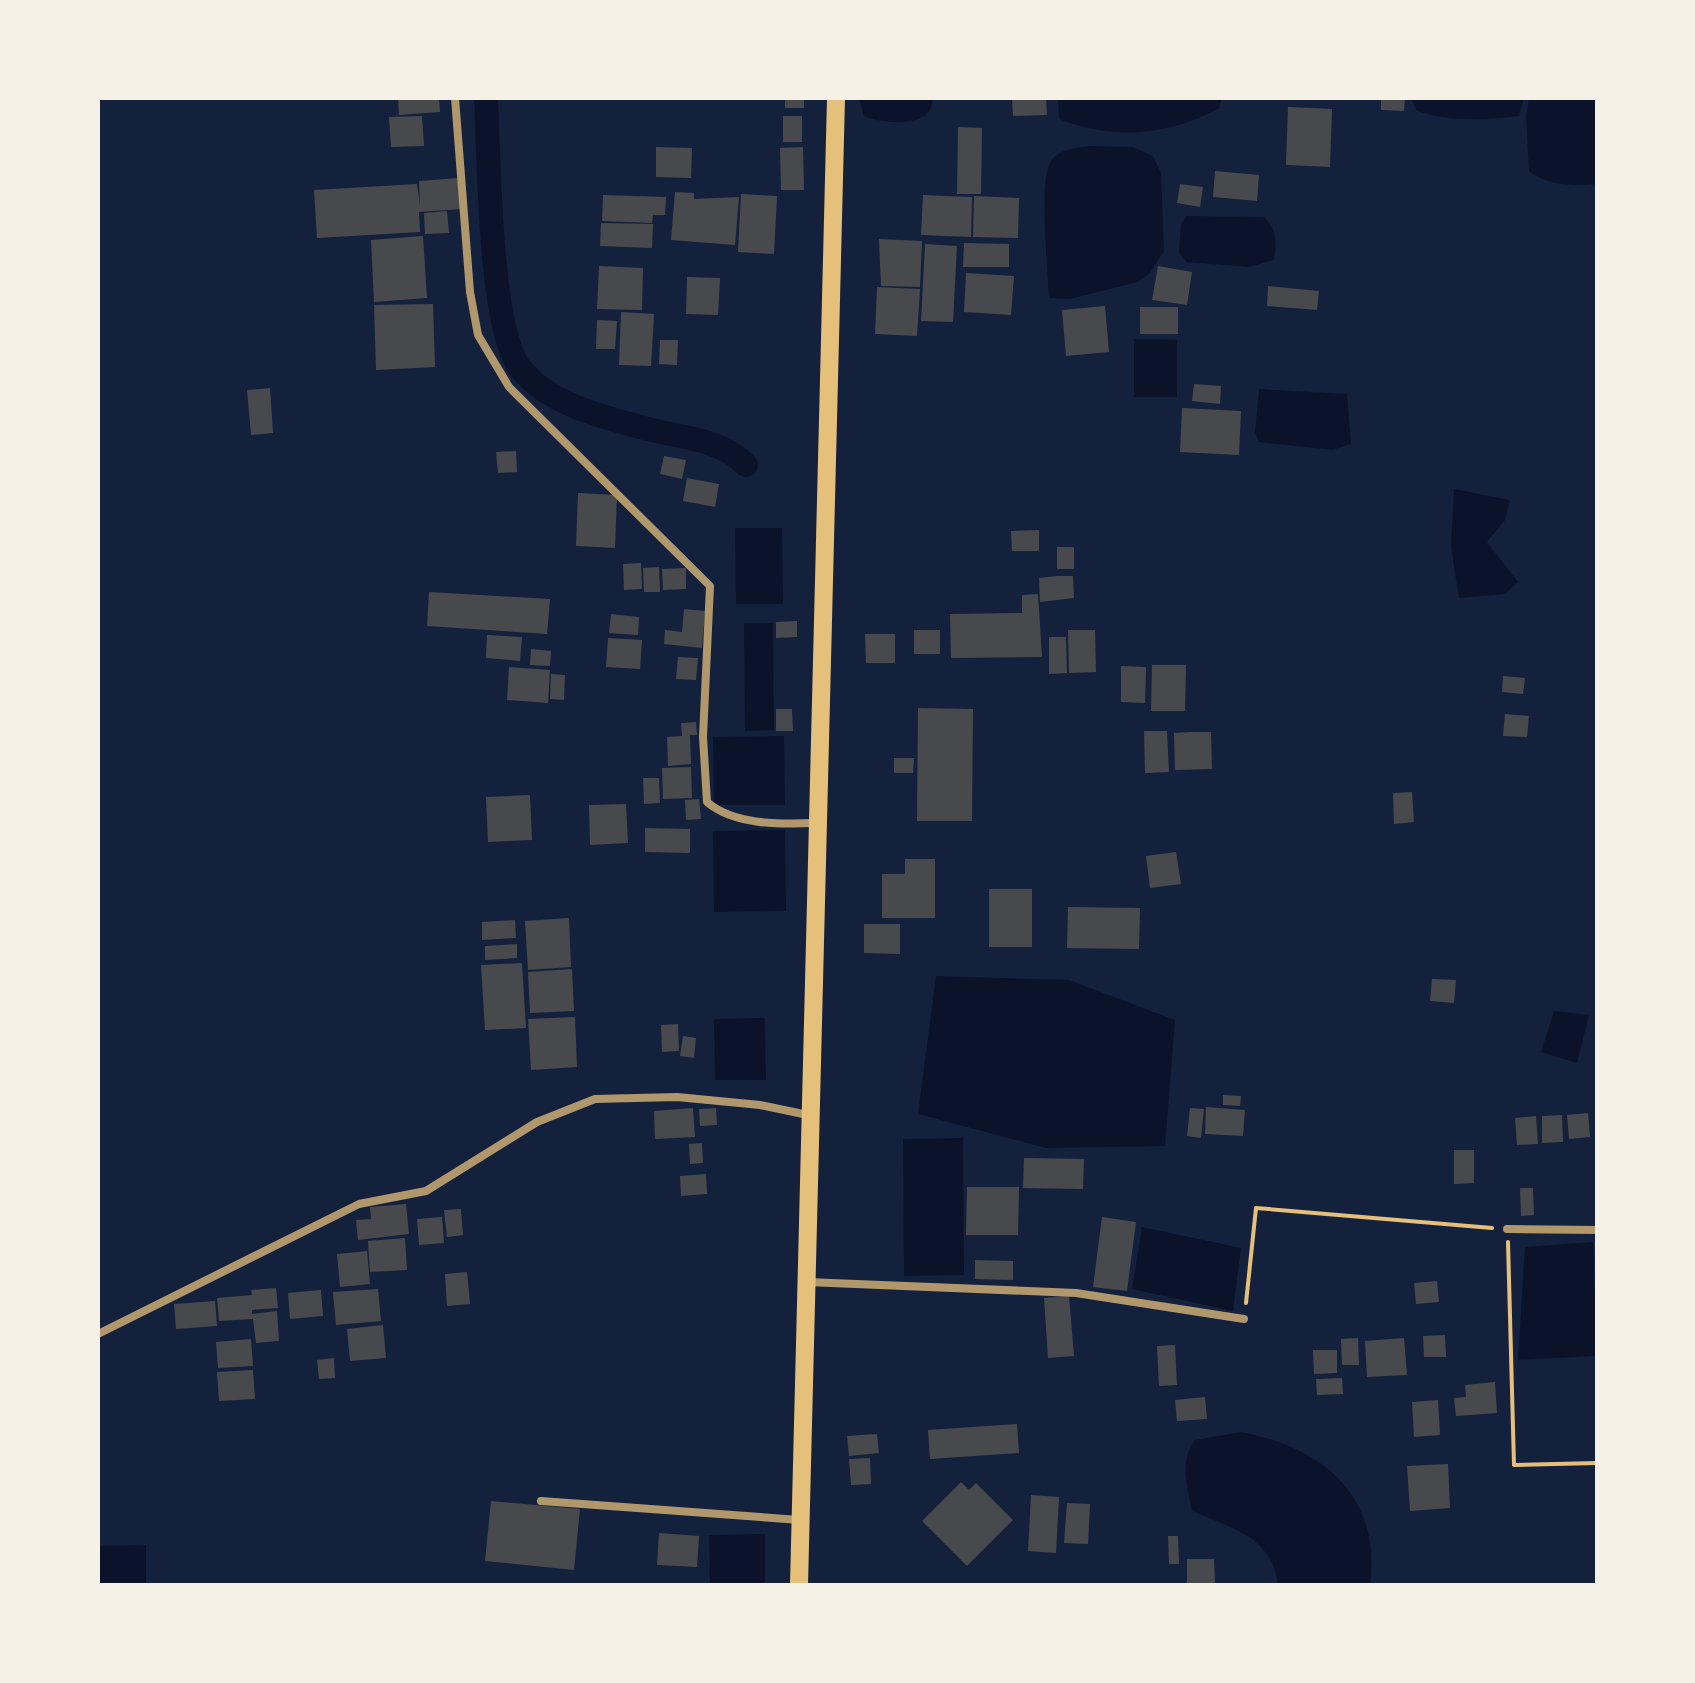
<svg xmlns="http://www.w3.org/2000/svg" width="1695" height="1683" viewBox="0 0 1695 1683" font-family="Inter,sans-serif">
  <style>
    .water { fill: #0b132b }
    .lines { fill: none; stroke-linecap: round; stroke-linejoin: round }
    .canal { stroke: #0b132b; stroke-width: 24 }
    .building { fill: #48494c }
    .path { stroke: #e5c07b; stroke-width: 4 }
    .minor { stroke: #b1986c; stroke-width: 8 }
    .primary { stroke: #e5c07b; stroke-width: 18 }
  </style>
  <rect width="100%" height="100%" fill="#14213d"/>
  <g class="water">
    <path d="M859,98H933C932,102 932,107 929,111C919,127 878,123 864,116Z"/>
    <path d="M1058,98H1222L1219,108C1170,136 1112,140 1059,119Z"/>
    <path d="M1524,98L1519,116C1486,120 1449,122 1417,111L1411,99Z"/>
    <path d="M1529,98H1597V184C1574,186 1548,186 1529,171L1526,116Z"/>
    <path d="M1090,146L1133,147L1153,156L1161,173L1164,251L1150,273L1138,282L1070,299L1049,298C1048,271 1038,180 1051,161C1059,149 1076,148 1090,146Z"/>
    <path d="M1186,216L1264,217C1277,229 1277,243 1274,260L1249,267L1186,262L1179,252L1181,224Z"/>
    <path d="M1134,339L1177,340V397H1134Z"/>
    <path d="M1259,389L1347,394L1351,444L1332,450L1259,442L1255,432Z"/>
    <path d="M1454,489L1510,500L1505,520L1487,542L1518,582L1505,594L1459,598L1451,547Z"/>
    <path d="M735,528H782L783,604H736Z"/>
    <path d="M744,623H773L774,730L745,731Z"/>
    <path d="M784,736L785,805H714L713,737Z"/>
    <path d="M785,830L786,911L714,912L713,831Z"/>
    <path d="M936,976L1069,980L1175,1020L1165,1146L1046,1148L918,1114Z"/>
    <path d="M1554,1011L1589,1015L1577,1063L1541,1052Z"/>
    <path d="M765,1018L766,1080H715L714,1019Z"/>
    <path d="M963,1138L964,1275L904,1276L903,1139Z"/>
    <path d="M1142,1227L1241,1248L1233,1311L1132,1289Z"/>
    <path d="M1593,1242L1597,1356L1518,1360L1525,1247Z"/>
    <path d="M1241,1432C1323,1447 1382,1497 1370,1585H1278C1273,1537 1231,1528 1192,1511C1187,1487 1179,1461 1195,1440Z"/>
    <path d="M765,1534V1585H710L709,1535Z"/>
    <path d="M146,1545V1585H98V1546Z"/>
  </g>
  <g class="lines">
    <path class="canal" d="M486,98C489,155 489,327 520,368C548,404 603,417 644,428C676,437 723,439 746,465"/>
  </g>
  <g class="building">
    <path d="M398,98H439L440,112L399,115Z"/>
    <rect x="785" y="98" width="19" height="10"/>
    <path d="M1046,98L1047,115L1013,116L1012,99Z"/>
    <path d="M1381,98H1405L1404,111L1381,110Z"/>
    <path d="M1288,107L1332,109L1330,167L1286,165Z"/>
    <path d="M422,116L424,146L391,147L389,117Z"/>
    <rect x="783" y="116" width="19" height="26"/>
    <path d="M958,127L982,128L981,194H957Z"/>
    <path d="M656,147L692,148L691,178L656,177Z"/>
    <path d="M803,147L804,190H781L780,148Z"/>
    <path d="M1215,171L1259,175L1257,201L1213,197Z"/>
    <path d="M459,178L461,209L419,212L420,232L317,238L314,190L417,184L420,205L419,181Z"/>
    <path d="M1180,184L1203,187L1200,207L1177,203Z"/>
    <path d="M675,192L694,193V199L739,197L735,245L671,240Z"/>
    <path d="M741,194L777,196L774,254L738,252Z"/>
    <path d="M603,195L666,197L665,215H653L652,223L602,221Z"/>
    <path d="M923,195L972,197L971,237L921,235Z"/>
    <path d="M974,196L1019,198L1018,238L973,237Z"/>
    <path d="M447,211L449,233L425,234L424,213Z"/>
    <path d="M601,223L653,224L652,248L600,246Z"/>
    <path d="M423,236L427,298L374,302L371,240Z"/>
    <path d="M879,239L922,241L920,287L881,286Z"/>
    <path d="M964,243L1009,244V267H963Z"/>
    <path d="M925,244L957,246L953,322L921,321Z"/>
    <path d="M599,266L643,268L642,310L597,309Z"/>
    <path d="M1158,266L1192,272L1187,305L1152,300Z"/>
    <path d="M966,273L1014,276L1011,315L964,312Z"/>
    <path d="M687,277L720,278L718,315L686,314Z"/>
    <path d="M1268,286L1319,291L1317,310L1267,306Z"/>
    <path d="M877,287L920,289L917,336L875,334Z"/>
    <path d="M433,304L435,367L376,370L374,305Z"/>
    <path d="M1105,306L1109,352L1066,356L1062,310Z"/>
    <rect x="1140" y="307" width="38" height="27"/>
    <path d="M621,312L654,314L651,366L619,365Z"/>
    <path d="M597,320L617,321L615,349H596Z"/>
    <path d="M660,340H678L677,365L659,364Z"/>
    <path d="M1194,384L1221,386L1220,404L1192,401Z"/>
    <path d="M270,388L273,433L251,435L247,390Z"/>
    <path d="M1182,408L1241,411L1239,455L1180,452Z"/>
    <path d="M516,451L517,472L498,473L496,452Z"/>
    <path d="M664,456L686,460L682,479L660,474Z"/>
    <path d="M687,478L719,484L715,507L683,501Z"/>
    <path d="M578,493L617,495L615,548L576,546Z"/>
    <path d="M1039,530V551H1012L1011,531Z"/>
    <rect x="1057" y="547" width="17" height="22"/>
    <path d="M641,563L642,589L624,590L623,564Z"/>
    <path d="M659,567L660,592H644L643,568Z"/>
    <path d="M686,568V589L663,590L662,569Z"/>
    <path d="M1057,576H1073L1074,598L1040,602L1039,578Z"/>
    <path d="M429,592L550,599L547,634L427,626Z"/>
    <path d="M1038,594L1042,657L951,658L950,614L1022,613V595Z"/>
    <path d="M684,609L705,611L702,648L664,644L665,630L682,632Z"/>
    <path d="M611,614L639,617L638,635L609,633Z"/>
    <path d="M797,621V637L776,638V622Z"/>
    <rect x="914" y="630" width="26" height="24"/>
    <path d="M1068,630H1095L1096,672L1069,673Z"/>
    <path d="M865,634H895V663H866Z"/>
    <path d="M487,635L522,637L520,661L486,658Z"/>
    <path d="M1049,637H1066L1067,673L1049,674Z"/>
    <path d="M608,638L642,640L640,669L606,667Z"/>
    <path d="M531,649L551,651L550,666L530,665Z"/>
    <path d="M678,657L698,658L696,680L676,679Z"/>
    <path d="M1152,665H1186L1185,711H1151Z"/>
    <path d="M1121,666L1146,667L1145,703L1121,702Z"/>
    <path d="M509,667L550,670L548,703L507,700Z"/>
    <path d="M551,674L565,675L564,700L550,699Z"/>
    <path d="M1503,676L1525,678L1523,694L1502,692Z"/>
    <path d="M918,708L973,709L972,821H917Z"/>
    <path d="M776,709H792L793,731H776Z"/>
    <path d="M1505,714L1529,716L1527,737L1503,736Z"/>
    <path d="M696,722L697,735H690L691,764L668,766L667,737L682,736L681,723Z"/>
    <path d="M1144,731H1167L1169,772L1145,773Z"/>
    <path d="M1190,732H1211L1212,769L1175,770L1174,733Z"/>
    <path d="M894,758H914L913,773H894Z"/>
    <path d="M691,767L692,798L663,799L662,768Z"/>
    <path d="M643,778H659L660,803L644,804Z"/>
    <path d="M1412,792L1414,822L1394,824L1393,793Z"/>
    <path d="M530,795L532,840L488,842L486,797Z"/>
    <path d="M699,799L701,819L686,820L685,800Z"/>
    <path d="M626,804L628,843L590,845L589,805Z"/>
    <path d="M645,828L690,829V853L645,852Z"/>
    <path d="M1176,852L1181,884L1150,888L1146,856Z"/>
    <path d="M905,859H935V918H882V874H905Z"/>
    <rect x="989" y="889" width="43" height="58"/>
    <path d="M1068,907L1140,908L1139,949L1067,948Z"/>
    <path d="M569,918L571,967L528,970L525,921Z"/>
    <path d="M515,920L516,938L482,940V922Z"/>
    <path d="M864,924H900V954L864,953Z"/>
    <path d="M517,944V958L485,960V946Z"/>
    <path d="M522,963L526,1028L485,1030L481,965Z"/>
    <path d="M572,969L574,1011L530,1013L528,972Z"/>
    <path d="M1432,979L1456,980L1454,1003L1430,1001Z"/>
    <path d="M575,1017L577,1067L531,1070L528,1019Z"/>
    <path d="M678,1024L679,1051L662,1052L661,1025Z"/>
    <path d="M683,1036L696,1038L694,1058L680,1056Z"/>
    <path d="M1223,1095L1241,1096L1240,1106L1223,1105Z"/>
    <path d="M1206,1107L1245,1110L1243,1136L1205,1134Z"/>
    <path d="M693,1108L695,1137L655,1139L654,1111Z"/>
    <path d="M716,1108L717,1125L700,1126L699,1109Z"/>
    <path d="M1190,1108L1204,1109L1201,1138L1187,1136Z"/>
    <path d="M1588,1113L1590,1137L1569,1139L1567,1115Z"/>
    <path d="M1562,1115L1563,1142L1542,1143V1116Z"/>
    <path d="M1536,1116L1538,1144L1517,1145L1515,1118Z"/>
    <path d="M702,1143L703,1163L690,1164L689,1144Z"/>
    <path d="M1454,1150H1474V1183L1454,1184Z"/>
    <path d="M1024,1158L1084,1159L1083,1189L1023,1188Z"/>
    <path d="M706,1174L707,1194L681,1196L680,1176Z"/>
    <path d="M967,1187H1019L1018,1235H966Z"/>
    <path d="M1520,1188H1533L1534,1215L1521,1216Z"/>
    <path d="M406,1204L409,1234L358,1240L356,1220L371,1219L370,1207Z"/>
    <path d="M461,1209L463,1235L447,1237L444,1210Z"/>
    <path d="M442,1217L444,1243L419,1245L417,1219Z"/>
    <path d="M1102,1217L1136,1222L1127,1291L1093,1287Z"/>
    <path d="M405,1238L407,1270L370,1272L368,1241Z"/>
    <path d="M367,1251L370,1284L340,1287L337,1254Z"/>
    <path d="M975,1260L1013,1261V1280L975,1279Z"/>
    <path d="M467,1272L470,1304L447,1306L445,1274Z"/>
    <path d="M1437,1281L1439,1302L1416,1304L1414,1283Z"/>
    <path d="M276,1288L278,1308L252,1310V1314L277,1311L279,1341L256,1343L253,1319L219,1321L217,1298L252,1295L251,1290Z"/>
    <path d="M378,1289L381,1321L336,1325L333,1292Z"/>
    <path d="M321,1290L323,1316L290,1319L288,1293Z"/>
    <path d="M1069,1296L1074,1356L1048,1358L1044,1298Z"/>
    <path d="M215,1301L217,1326L176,1329L174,1304Z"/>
    <path d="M383,1325L386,1358L350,1361L347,1329Z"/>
    <path d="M1445,1335L1446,1357H1424L1423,1336Z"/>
    <path d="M1358,1338L1359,1365H1342L1341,1339Z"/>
    <path d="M1404,1338L1407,1375L1367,1377L1365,1341Z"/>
    <path d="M251,1339L253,1366L218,1368L216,1342Z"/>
    <path d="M1175,1345L1177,1385L1159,1386L1157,1346Z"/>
    <path d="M1313,1350H1337V1373L1314,1374Z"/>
    <path d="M334,1358L335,1378L319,1379L317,1360Z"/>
    <path d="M253,1370L255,1399L219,1401L217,1372Z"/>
    <path d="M1342,1378L1343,1394L1317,1395L1316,1379Z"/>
    <path d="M1495,1382L1497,1413L1456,1416L1454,1398L1466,1397L1465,1385Z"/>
    <path d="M1205,1397L1207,1419L1177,1421L1175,1400Z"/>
    <path d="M1438,1400L1440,1435L1414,1437L1412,1402Z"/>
    <path d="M1017,1424L1019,1453L930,1459L928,1430Z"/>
    <path d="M877,1434L879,1453L849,1456L847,1436Z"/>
    <path d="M870,1458L871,1484L851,1485L849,1459Z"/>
    <path d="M1448,1464L1450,1508L1410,1511L1407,1466Z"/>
    <path d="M961,1482L969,1490L976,1483L1013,1520L967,1566L922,1521Z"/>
    <path d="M1031,1495L1059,1497L1056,1553L1028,1551Z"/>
    <path d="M491,1501L580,1509L574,1570L485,1561Z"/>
    <path d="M1067,1503L1090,1504L1088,1544L1064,1543Z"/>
    <path d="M659,1533L699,1536L697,1567L657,1565Z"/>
    <path d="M1168,1536H1178L1179,1564H1169Z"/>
    <path d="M1187,1559H1214L1215,1583H1187Z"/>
  </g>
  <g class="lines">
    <g class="path">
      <path d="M1508,1242L1514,1465L1597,1463"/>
      <path d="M1246,1303L1256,1208L1492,1228"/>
    </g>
    <g class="minor">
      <path d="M455,98L470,292L478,335L509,387L710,586L703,737L707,802C735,826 782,824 816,823"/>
      <path d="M1507,1229L1597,1230"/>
      <path d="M807,1282L1076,1293L1244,1319"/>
      <path d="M98,1334L359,1204L426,1191L537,1122L595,1099L677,1097L760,1105L808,1115"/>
      <path d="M541,1501L800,1520"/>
    </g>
    <path class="primary" d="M799,1585L836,98"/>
  </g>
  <rect width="1695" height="1683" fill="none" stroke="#f6f1e7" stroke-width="200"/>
</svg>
